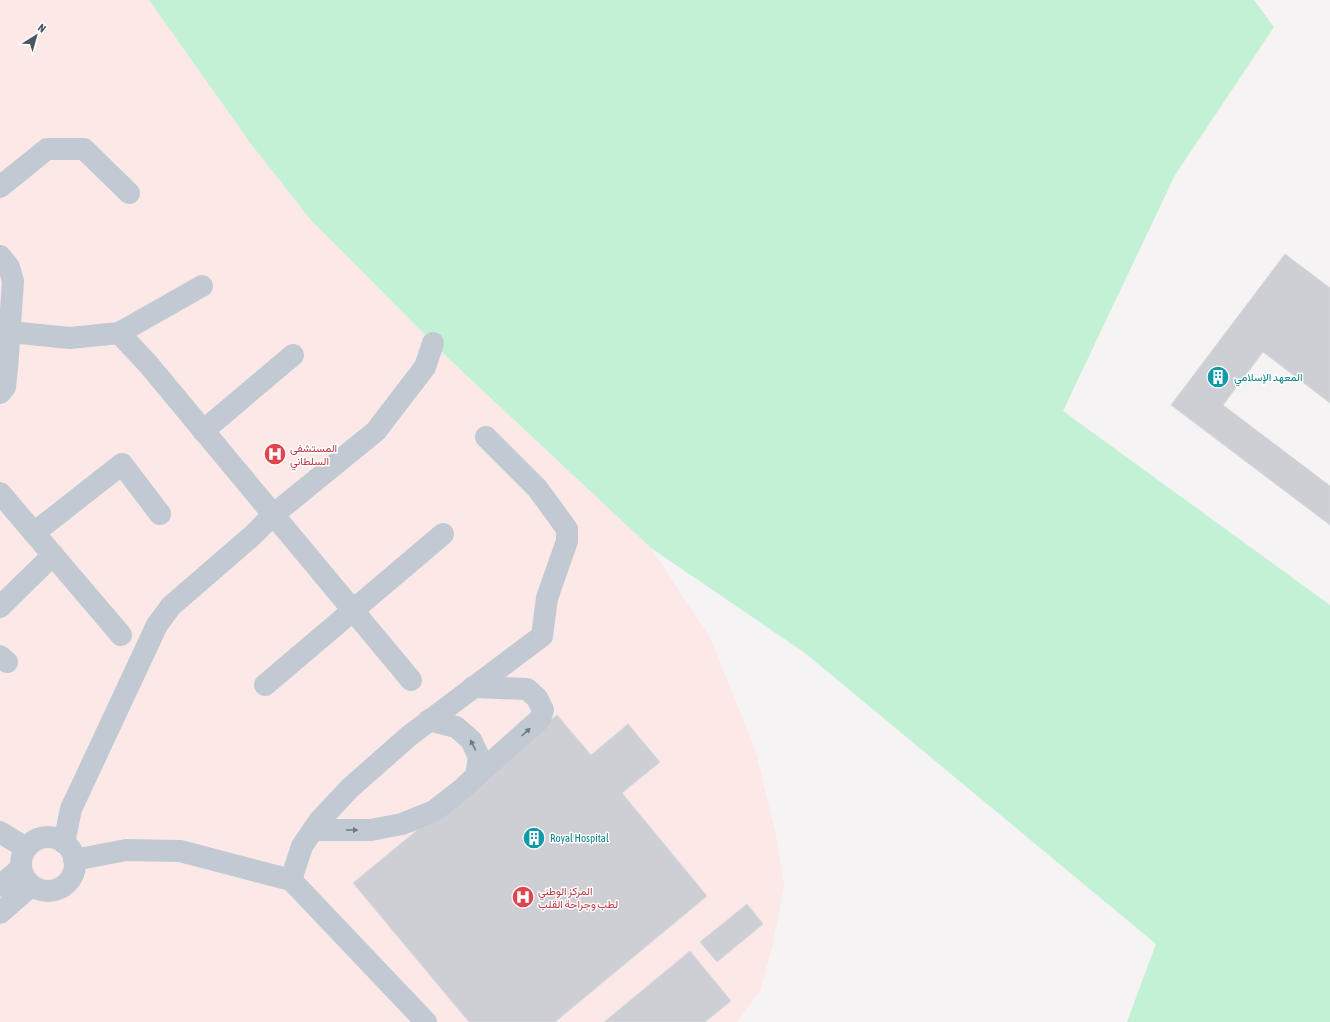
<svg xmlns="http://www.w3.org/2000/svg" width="1330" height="1022" viewBox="0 0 1330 1022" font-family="'Asap Condensed',Vazirmatn,sans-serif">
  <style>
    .medical { fill: #fce8e6 }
    .green { fill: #c3f1d5 }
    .building { fill: #cdcfd5; stroke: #d7d9de }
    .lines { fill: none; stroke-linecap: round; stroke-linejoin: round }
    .minor { stroke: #c1cad2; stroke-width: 22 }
    .oneway { fill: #6e7983 }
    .labels { text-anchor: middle; stroke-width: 3; stroke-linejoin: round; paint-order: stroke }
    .culture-label { font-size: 11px; fill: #0d838f; stroke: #fff; text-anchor: start }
    .health-label { font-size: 11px; fill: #be3a42; stroke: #fff; text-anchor: start }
  </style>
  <rect width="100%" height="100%" fill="#f5f3f3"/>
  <path class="medical" d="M0,0H149L251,144L310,219L449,359L651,548L710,638L755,749L776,835L784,884L773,944L760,991L737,1022H0Z"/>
  <path class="green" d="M149,0H1254L1274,27L1175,175L1063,411L1330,605V1022H1127L1156,944L805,653L651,548L449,359L310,219L251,144Z"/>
  <g class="building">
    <path d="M1285,254L1330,288V403L1263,352L1223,405L1330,486V525L1171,405Z"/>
    <path d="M557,715L591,755L628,724L660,762L622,793L707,896L555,1022H469L353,883Z"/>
    <path d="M747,904L763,924L717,962L700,942Z"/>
    <path d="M690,951L731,1001L705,1022H604Z"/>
  </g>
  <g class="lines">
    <g class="minor">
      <path d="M0,187L47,149H84L129,193"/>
      <path d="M0,256L9,267L13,281L7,369L5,387L0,393"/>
      <path d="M10,332L70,338L119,333L202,286"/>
      <path d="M119,333L148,364L411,680"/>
      <path d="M203,431L293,355"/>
      <path d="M0,493L121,635"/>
      <path d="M34,533L122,464L160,514"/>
      <path d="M0,607L53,555"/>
      <path d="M0,656L7,662"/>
      <path d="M265,685L443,534"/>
      <path d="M473,687L527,689L537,698L543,710L540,719L476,776"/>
      <path d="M313,830H371L402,824L434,811L461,790L476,776L479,757L471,740L456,727L429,720"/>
      <path d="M0,832L26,848"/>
      <circle cx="48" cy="864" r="27"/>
      <path d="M64,843L71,809L157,625L171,606L253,535L273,515L376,431L425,367L433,343"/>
      <path d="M74,860L126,850L180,851L291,880"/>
      <path d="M0,886L21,868"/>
      <path d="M0,913L31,886"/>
      <path d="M426,1022L291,880L302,846L320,820L350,788L409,736L542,636L547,598L567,541V529L537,488L486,437"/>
    </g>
  </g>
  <defs><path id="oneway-solid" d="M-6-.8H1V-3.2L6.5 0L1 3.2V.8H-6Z"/></defs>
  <g class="oneway">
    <use href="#oneway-solid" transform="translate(526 732) rotate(-42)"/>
    <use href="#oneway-solid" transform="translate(473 745) rotate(-117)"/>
    <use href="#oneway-solid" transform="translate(352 830)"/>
  </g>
  <defs>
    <g id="building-disc" transform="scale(1.15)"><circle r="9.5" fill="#0f9aa8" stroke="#fff"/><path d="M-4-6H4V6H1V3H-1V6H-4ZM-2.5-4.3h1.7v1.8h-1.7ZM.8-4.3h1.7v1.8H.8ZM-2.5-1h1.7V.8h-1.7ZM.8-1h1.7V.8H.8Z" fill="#fff"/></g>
    <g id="hospital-disc" transform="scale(1.15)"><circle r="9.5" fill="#e0444e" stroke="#fff"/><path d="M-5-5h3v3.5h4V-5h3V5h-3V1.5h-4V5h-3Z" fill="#fff"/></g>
  </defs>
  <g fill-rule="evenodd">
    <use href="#building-disc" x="1218" y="377"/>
    <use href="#hospital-disc" x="275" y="454"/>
    <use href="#building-disc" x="534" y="838"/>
    <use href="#hospital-disc" x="523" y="897"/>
  </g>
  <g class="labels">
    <g class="culture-label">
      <text x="1234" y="381">المعهد الإسلامي</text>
      <text x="550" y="842">Royal Hospital</text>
    </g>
    <g class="health-label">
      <text x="290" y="452">المستشفى<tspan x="290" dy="13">السلطاني</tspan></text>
      <text x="538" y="895">المركز الوطني<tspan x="538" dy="13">لطب وجراحة القلب</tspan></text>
    </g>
  </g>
  <g transform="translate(36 36) rotate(37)" stroke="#ffffff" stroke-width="3" paint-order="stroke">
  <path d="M0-3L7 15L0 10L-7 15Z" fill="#4a5661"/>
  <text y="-6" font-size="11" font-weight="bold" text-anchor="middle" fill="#4a5661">N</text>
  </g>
</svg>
